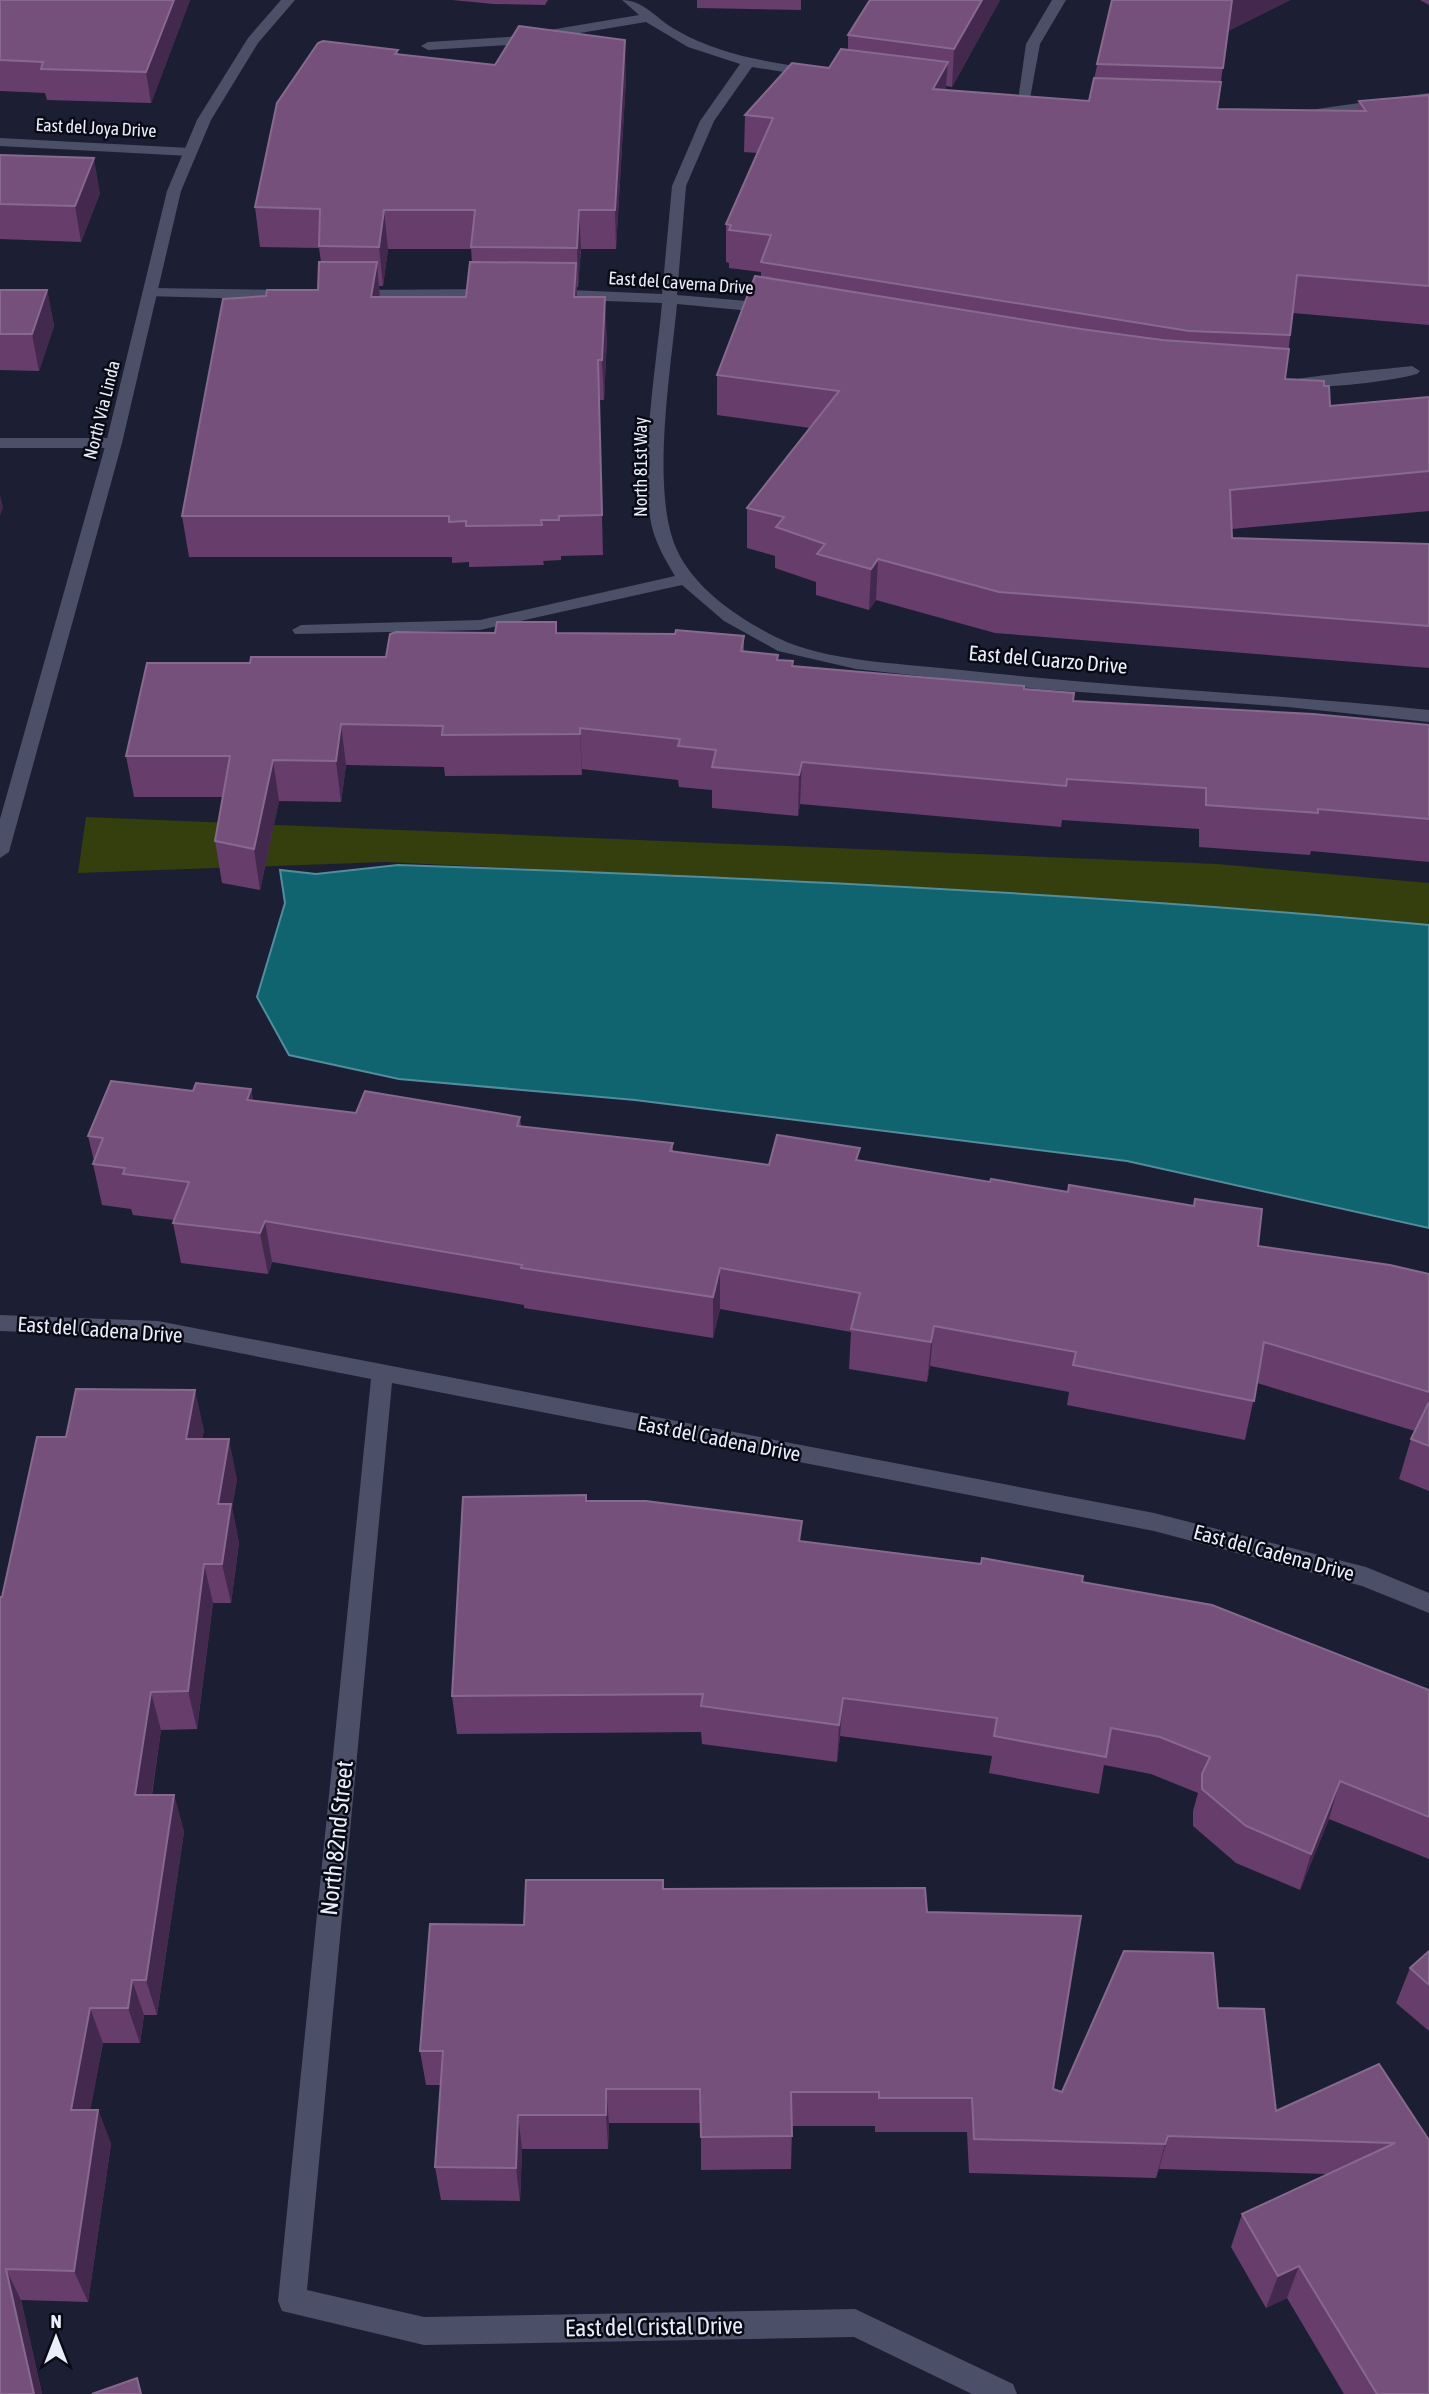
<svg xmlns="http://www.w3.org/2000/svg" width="1429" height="2394" viewBox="0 0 1429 2394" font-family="'Asap Condensed',sans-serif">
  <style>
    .green { fill: #353e0d }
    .water { fill: #106470; stroke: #518d9a; stroke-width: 2 }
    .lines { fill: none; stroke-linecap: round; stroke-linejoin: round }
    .street { fill: #4b4f67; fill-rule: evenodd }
    .secondary { fill: #4b4f67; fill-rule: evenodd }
    .wall { fill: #673d6b; fill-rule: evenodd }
    .shaded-wall { fill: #43294e }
    .building { fill: #75507b; stroke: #87698f; stroke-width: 2 }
    .labels { text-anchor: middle; stroke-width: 5; stroke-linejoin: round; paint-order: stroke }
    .far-street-label { font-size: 18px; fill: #eaedfc; stroke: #090a13 }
    .street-label { font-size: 21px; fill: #eaedfc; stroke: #090a13 }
    .near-street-label { font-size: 24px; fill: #eaedfc; stroke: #090a13 }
  </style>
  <rect width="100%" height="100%" fill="#1c1f34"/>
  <path class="green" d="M86,817L1217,864L1429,883V926L891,886L385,862L78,873Z"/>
  <path class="water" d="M398,865C742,877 1086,893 1429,925V1228L1127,1161L635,1100L399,1079L289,1055L257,997L285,903L280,870L316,874Z"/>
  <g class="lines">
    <g class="street">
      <path d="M622,0C645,0 658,21 678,31C720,55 768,62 815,69L822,73L815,77L752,67L714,121L686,186L677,295L771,303L779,308L771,313L677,304C671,370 650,492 677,550C696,592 748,625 789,643C837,662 909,664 961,670C1116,687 1273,694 1429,710V722L1288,707L1038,689L856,669L778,651L724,621L682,585L480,630L295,634L292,630L301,625L480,620L675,576C664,558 653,539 650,517C641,453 656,369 662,303L548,299L540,294L548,289L662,294L672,186L700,121L740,64L688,47L646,22L508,45L428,50L421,46L428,42L508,37L639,15Z"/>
      <path d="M1052,0H1066L1040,44L1029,104L1017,107L1026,44Z"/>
      <path d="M1429,93V101L1310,118L1303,114L1310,110Z"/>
      <path d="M0,138L190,148L197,152L190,156L0,146Z"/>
      <path d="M150,288L295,290L303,295L295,300L145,296L142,293Z"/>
      <path d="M495,289L503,294L500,297L352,300L344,295L352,290Z"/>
      <path d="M1412,366L1420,371L1417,374C1397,380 1304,394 1290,381C1295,377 1396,368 1412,366Z"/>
      <path d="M0,438H114L122,443L114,448H0Z"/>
      <path d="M0,1315L158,1321L1154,1513L1366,1567L1429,1593V1613L1362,1586L1154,1531L392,1383L307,2290L424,2317L855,2309L1013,2384L1017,2394H972L854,2337L424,2345L282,2311L278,2301L371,1379L158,1337L0,1331Z"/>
    </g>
    <path class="secondary" d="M281,0H295L258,43L211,120L181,191L122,443L9,852L0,858V819L106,443L167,191L197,120L248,38Z"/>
  </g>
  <g class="wall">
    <path d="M0,0H190L151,103L47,100L45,93L0,91Z"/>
    <path d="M452,0H548L545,5L494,4Z"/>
    <path d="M697,0H801V10L697,8Z"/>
    <path d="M1000,0L952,87L946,86V90L1089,101L1112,0H1290L1228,31L1217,109L1357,111L1359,101L1429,95V325L1293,313L1285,379L1324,386L1330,406L1429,397V511L1232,529V538L1429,544V668L995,633L876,600L869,610L816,595V582L775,568V556L747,548V508L810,428L717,415V375L761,277V272L729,268V263L726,262V224L758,153L744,152L745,115L829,68L848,50V35Z"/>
    <path d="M1420,0H1429V5Z"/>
    <path d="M398,50V55L626,78L616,249H581L578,287H577V297L607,337L604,400H599L603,555L561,556V560L543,561L544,565L469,567V562L452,563V557H189L182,516L266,296L318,290L321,262L319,248L260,247L255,207ZM388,249H471L472,262L466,297H380L379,286H383Z"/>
    <path d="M0,155L100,193L81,242L0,239Z"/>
    <path d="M0,290H47L54,326L39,371L0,370Z"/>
    <path d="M495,633H557L744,636V652L778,660L793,661V666L1024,689L1073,701L1429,725V862L1311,851L1310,855L1199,847V829L1062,820L1061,827L800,804L798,816L712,808V790L679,787L678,780L582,769V775L445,776L444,767L346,765L341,802L279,801L260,890L222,883L215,841L223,797H134L126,756L250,663L386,657Z"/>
    <path d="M251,1089L253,1100L356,1113L520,1117L521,1127L673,1143V1151L769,1165L859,1161L1258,1246L1429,1274V1491L1399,1479L1411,1439L1415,1431L1257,1383L1245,1440L1067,1405L1069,1392L930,1366L927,1382L849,1369L851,1332L720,1309L713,1338L524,1308V1305L272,1262L268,1274L181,1263L173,1223L174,1220L133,1215L131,1209L102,1205L93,1164L94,1161L88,1136L193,1091Z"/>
    <path d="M204,1430L202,1439L237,1479L232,1508L239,1543L231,1603H213L197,1729L161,1730L152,1795H174L184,1832L157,2015H144L140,2043H103L90,2110H98L111,2144L88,2302L21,2300L42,2394H0L2,1597L66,1437Z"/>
    <path d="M586,1501L801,1542L1082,1582L1429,1690V1859L1329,1819L1300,1890L1236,1863L1193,1826V1811L1198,1793L1151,1774L1104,1765L1099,1794L989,1773L992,1756L840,1736L837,1762L702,1744L701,1732L457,1734L452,1696Z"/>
    <path d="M663,1889L927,1912L1053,2089L1062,2092L1218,2008L1276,2111L1429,2140V2394H1344L1287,2298L1266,2308L1231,2247L1242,2214L1327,2174L1159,2169L1156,2178L969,2173L967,2132H875V2126H792L791,2169L701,2170V2123H609L608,2149H522L520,2201L441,2200L435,2167L441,2085H426L420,2051L524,1925Z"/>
    <path d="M1429,1951V2031L1396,2003L1410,1968Z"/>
  </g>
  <g class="shaded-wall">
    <path d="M174,0H190L151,103L146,72Z"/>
    <path d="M982,0H1000L952,87L954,49Z"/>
    <path d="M1232,0H1290L1228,31Z"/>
    <path d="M625,40L626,78L616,249L615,210Z"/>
    <path d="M948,62L945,99L933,89Z"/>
    <path d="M94,158L100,193L81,242L75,206Z"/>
    <path d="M384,210L388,249L383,286L379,247Z"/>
    <path d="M579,210L581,249L578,287L577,248Z"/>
    <path d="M377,262L380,301L371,297Z"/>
    <path d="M576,263L577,302L574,297Z"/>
    <path d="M47,290L54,326L39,371L32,334Z"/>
    <path d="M605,297L607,337L604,400L602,360Z"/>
    <path d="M0,495L3,507L0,516Z"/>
    <path d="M878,559L876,600L869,610L871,569Z"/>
    <path d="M341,724L346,765L341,802L336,761Z"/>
    <path d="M580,728L582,769V775L580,734Z"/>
    <path d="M273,760L279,801L260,890L254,849Z"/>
    <path d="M802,762L800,804L798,816L799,775Z"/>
    <path d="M251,1089L258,1130L247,1100Z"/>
    <path d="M265,1221L272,1262L268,1274L260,1233Z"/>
    <path d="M720,1268V1309L713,1338V1297Z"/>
    <path d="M934,1326L930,1366L927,1382L931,1342Z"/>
    <path d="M195,1390L204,1430L195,1479L186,1439Z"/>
    <path d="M229,1439L237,1479L232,1508L239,1543L231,1603L222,1564L218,1504Z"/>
    <path d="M204,1564L213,1603L197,1729L188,1691Z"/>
    <path d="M151,1692L161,1730L146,1832L135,1795Z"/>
    <path d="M843,1698L840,1736L837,1762L839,1725Z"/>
    <path d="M1340,1781L1329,1819L1300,1890L1311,1854Z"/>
    <path d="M174,1795L184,1832L157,2015L146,1980Z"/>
    <path d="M132,1980L144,2015L140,2043L128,2008Z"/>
    <path d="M90,2008L103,2043L84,2144L71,2110Z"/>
    <path d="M606,2089L609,2123L608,2149L606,2115Z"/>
    <path d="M98,2110L111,2144L88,2302L74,2271Z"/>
    <path d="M518,2115L522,2149L520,2201L516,2168Z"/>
    <path d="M1168,2136L1159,2169L1156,2178L1165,2144Z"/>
    <path d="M1299,2266L1287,2298L1266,2308L1278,2276Z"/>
    <path d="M6,2269L21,2300L42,2394H34Z"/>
  </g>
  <g class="building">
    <path d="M0,0H174L146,72L41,69L43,62L0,60Z"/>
    <path d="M870,0H982L954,49L848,35Z"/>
    <path d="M1112,0H1232L1223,68L1097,64Z"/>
    <path d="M519,26L625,40L615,210H579L577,248L471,247L475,210H384L379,247L319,246L320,209L255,207L277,103L318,43L323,41L398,50L395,54L495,65Z"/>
    <path d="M841,49L948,62L933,89L1089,101L1094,78L1221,82L1217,109L1366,111L1359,101L1429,95V286L1297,275L1290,335L1189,331L761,262L771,235L729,230L731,225L726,224L773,118L745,115L792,63L829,68Z"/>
    <path d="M0,155L94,158L75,206L0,204Z"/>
    <path d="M319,262H377L371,297H466L470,262L576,263L574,297H605L602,360H598L602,515L559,516V520H541L542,525L466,526V521L449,522V516H182L223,299L266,296L267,290H318Z"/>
    <path d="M755,276L1081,329L1162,340L1289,349L1285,379L1324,381V386H1329L1330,406L1429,397V471L1230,490L1232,538L1429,544V626L999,592L878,559L871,569L817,554L825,544L776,527L784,517L747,508L839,391L717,375Z"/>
    <path d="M0,290H47L32,334H0Z"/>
    <path d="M497,622H556V633L675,634L676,630L744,636L741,651L778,655L777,660L793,661L792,666L1024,686V689L1074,693L1073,701L1313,714L1429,725V819L1318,809V813L1206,805V788L1067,779L1066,786L802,762L799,775L712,767L716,750L678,746L680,739L580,728V734L442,735L443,726L341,724L336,761L273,760L254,849L215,841L230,756H126L147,663H250L251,657H386L390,634L396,632L495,633Z"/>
    <path d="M111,1081L193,1091L196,1083L251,1089L247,1100L356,1113L365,1091L520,1117L517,1126L673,1143L670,1151L769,1165L777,1135L860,1148L856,1160L990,1182L991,1179L1068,1192L1069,1185L1194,1206L1195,1199L1262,1209L1258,1246L1390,1265L1429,1274V1392L1264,1342L1254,1401L1073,1365L1076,1352L934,1326L931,1342L851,1329L860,1293L720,1268L713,1297L521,1268L522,1265L265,1221L260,1233L173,1223L189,1182L123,1174L125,1168L93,1164L103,1138L88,1136Z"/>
    <path d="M76,1389L195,1390L186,1439H229L218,1504H231L222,1564H204L188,1691L151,1692L135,1795H174L146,1980H132L128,2008H90L71,2110H98L74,2271L6,2269L34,2394H0V1597H2L37,1437H66Z"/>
    <path d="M1429,1402V1446L1411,1439Z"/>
    <path d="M586,1495V1501H646L802,1521L799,1541L981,1564L982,1558L1083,1576L1082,1582L1212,1605L1429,1690V1817L1340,1781L1311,1854L1246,1826L1202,1789V1774L1210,1757L1160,1737L1111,1728L1106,1757L994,1736L997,1718L843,1698L839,1725L701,1706L703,1694L452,1696L463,1497Z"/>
    <path d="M526,1880H663V1889L925,1888L927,1912L1081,1916L1053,2089L1062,2092L1124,1951L1213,1953L1218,2008L1264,2009L1276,2111L1379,2064L1429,2140V2394H1377L1299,2266L1278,2276L1242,2214L1395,2143L1168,2136L1165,2144L974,2139L972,2098H879V2092H791L792,2136L701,2137L700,2089H606V2115H518L516,2168L435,2167L443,2051H420L430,1924L524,1925Z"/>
    <path d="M1429,1951V1985L1410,1968Z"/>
    <path d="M137,2378L141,2394H92Z"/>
  </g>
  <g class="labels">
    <g class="far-street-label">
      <text transform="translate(96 128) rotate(3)" y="6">East del Joya Drive</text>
      <text transform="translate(681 283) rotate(4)" y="6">East del Caverna Drive</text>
      <text transform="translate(102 410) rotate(-76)" y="6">North Via Linda</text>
      <text transform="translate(641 467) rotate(-90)" y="6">North 81st Way</text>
    </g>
    <g class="street-label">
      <text transform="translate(1048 660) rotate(5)" y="7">East del Cuarzo Drive</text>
      <text transform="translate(100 1330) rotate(4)" y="7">East del Cadena Drive</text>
      <text transform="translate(719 1439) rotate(11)" y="7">East del Cadena Drive</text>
      <text transform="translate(1274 1553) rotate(15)" y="7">East del Cadena Drive</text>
    </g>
    <g class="near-street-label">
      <text transform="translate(337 1838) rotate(-84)" y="8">North 82nd Street</text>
      <text transform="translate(654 2327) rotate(-1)" y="8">East del Cristal Drive</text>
    </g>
  </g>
  <g transform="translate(56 2338)" stroke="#090a13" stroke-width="5" paint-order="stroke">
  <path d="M0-5L12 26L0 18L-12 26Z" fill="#eaedfc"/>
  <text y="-10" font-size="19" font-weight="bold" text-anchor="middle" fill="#eaedfc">N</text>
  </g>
</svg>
